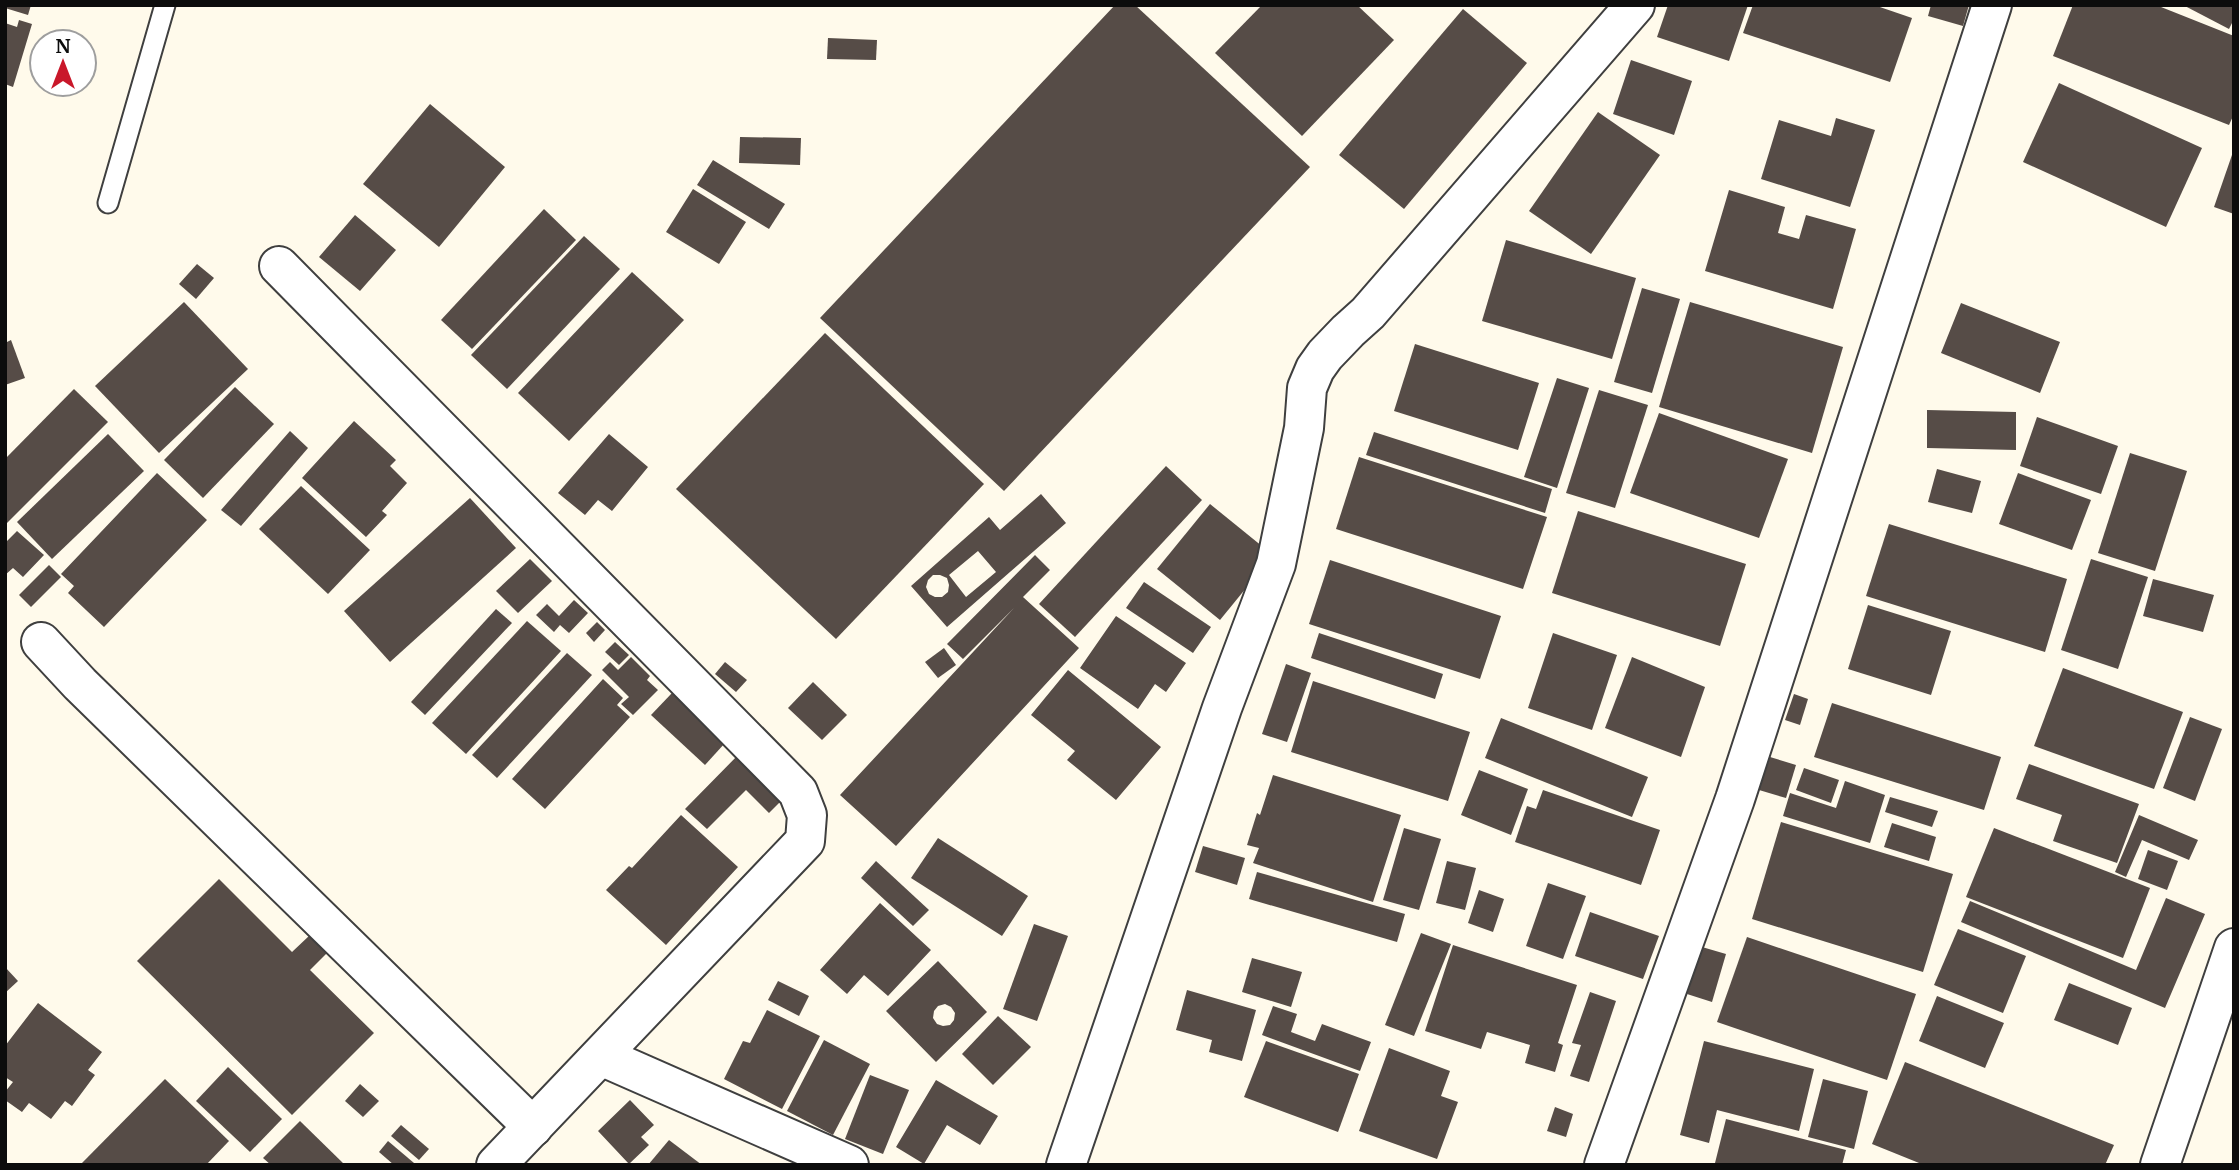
<svg xmlns="http://www.w3.org/2000/svg" width="2239" height="1170" viewBox="0 0 2239 1170" font-family="Merriweather,serif">
  <style>
    .building { fill: #564c47; fill-rule: evenodd }
    .lines { fill: none; stroke-linecap: round; stroke-linejoin: round }
    .service-casing { stroke: #3f3f3f; stroke-width: 23 }
    .minor-casing { stroke: #3f3f3f; stroke-width: 42 }
    .service { stroke: #fff; stroke-width: 19 }
    .minor { stroke: #fff; stroke-width: 38 }
  </style>
  <rect width="100%" height="100%" fill="#fffaeb"/>
  <g class="building">
    <path d="M5,5H31L28,15L5,8Z"/>
    <path d="M1115,5H1135L1310,167L1004,491L820,318Z"/>
    <path d="M1262,5H1357L1394,40L1302,136L1215,53Z"/>
    <path d="M1668,5H1748L1729,61L1657,37Z"/>
    <path d="M1753,5H1874L1912,18L1890,82L1743,33Z"/>
    <path d="M1931,5H1969L1963,26L1928,16Z"/>
    <path d="M2073,5H2156L2234,36V114L2229,125L2053,56Z"/>
    <path d="M2183,5H2234V19L2229,29Z"/>
    <path d="M1463,9L1527,63L1404,209L1339,155Z"/>
    <path d="M19,20L32,24L13,87L5,84V23L17,27Z"/>
    <path d="M828,38L877,40L876,60L827,59Z"/>
    <path d="M1631,60L1692,81L1674,135L1613,114Z"/>
    <path d="M2059,83L2202,148L2166,227L2023,162Z"/>
    <path d="M430,104L505,167L439,247L363,184Z"/>
    <path d="M1598,112L1660,155L1591,254L1529,211Z"/>
    <path d="M1836,118L1875,130L1850,207L1761,179L1779,120L1831,136Z"/>
    <path d="M740,137L801,138L800,165L739,163Z"/>
    <path d="M2233,152H2234V214L2214,207Z"/>
    <path d="M713,160L785,204L769,229L697,185Z"/>
    <path d="M693,189L746,222L719,264L666,232Z"/>
    <path d="M1729,190L1785,207L1778,233L1799,239L1806,215L1856,229L1833,309L1705,271Z"/>
    <path d="M544,209L576,240L472,349L441,320Z"/>
    <path d="M355,215L396,250L360,291L319,257Z"/>
    <path d="M584,236L620,269L507,389L471,355Z"/>
    <path d="M1506,240L1636,278L1612,359L1482,321Z"/>
    <path d="M197,264L214,278L196,299L179,284Z"/>
    <path d="M632,272L684,320L569,441L518,393Z"/>
    <path d="M1642,288L1680,299L1652,393L1614,382Z"/>
    <path d="M184,302L248,369L159,453L95,386Z"/>
    <path d="M1690,302L1843,347L1812,453L1659,407Z"/>
    <path d="M1961,303L2060,342L2040,393L1941,353Z"/>
    <path d="M825,333L984,484L836,639L676,489Z"/>
    <path d="M11,340L25,378L5,385V343Z"/>
    <path d="M1415,344L1539,383L1518,450L1394,411Z"/>
    <path d="M1557,378L1589,388L1557,488L1524,477Z"/>
    <path d="M235,387L274,424L203,498L164,460Z"/>
    <path d="M74,389L108,422L5,525V459Z"/>
    <path d="M1599,390L1648,405L1615,508L1566,493Z"/>
    <path d="M1927,410L2016,412V450L1927,448Z"/>
    <path d="M1659,413L1788,459L1759,538L1630,493Z"/>
    <path d="M2037,417L2118,446L2101,494L2020,466Z"/>
    <path d="M354,421L396,460L390,466L407,483L382,511L387,515L366,537L302,478Z"/>
    <path d="M290,431L308,448L241,526L221,510Z"/>
    <path d="M1374,432L1552,489L1545,513L1366,455Z"/>
    <path d="M108,434L144,471L52,559L17,522Z"/>
    <path d="M609,434L648,467L612,511L598,500L585,515L558,493Z"/>
    <path d="M2130,453L2187,471L2155,571L2098,553Z"/>
    <path d="M1359,457L1547,517L1523,589L1336,529Z"/>
    <path d="M1166,466L1202,500L1075,637L1039,604Z"/>
    <path d="M1937,469L1981,481L1972,513L1928,502Z"/>
    <path d="M157,473L207,520L104,627L68,593L74,586L61,574Z"/>
    <path d="M2018,473L2091,500L2072,550L1999,524Z"/>
    <path d="M301,486L370,550L328,594L259,529Z"/>
    <path d="M1041,494L1066,523L947,627L911,586L989,517L1000,530ZM978,551L996,572L966,597L949,575ZM933,575H940L947,578L949,585L948,592L942,597H935L929,594L926,587L928,580Z"/>
    <path d="M470,498L516,548L390,662L344,611Z"/>
    <path d="M1210,504L1273,555L1220,620L1157,569Z"/>
    <path d="M1578,511L1746,564L1720,646L1552,593Z"/>
    <path d="M1889,524L2067,579L2045,652L1866,596Z"/>
    <path d="M17,531L44,555L23,577L13,568L5,575V543Z"/>
    <path d="M1035,555L1050,570L1023,597L1079,648L896,846L840,795L1014,608L963,659L947,644Z"/>
    <path d="M530,559L552,581L518,613L496,591Z"/>
    <path d="M2091,559L2148,577L2118,669L2061,650Z"/>
    <path d="M1330,560L1501,616L1480,679L1309,624Z"/>
    <path d="M49,565L61,577L31,607L19,595Z"/>
    <path d="M2153,579L2214,595L2203,632L2143,616Z"/>
    <path d="M1144,582L1211,627L1193,653L1126,608Z"/>
    <path d="M574,600L588,613L569,633L560,625L554,632L536,615L547,604L559,616Z"/>
    <path d="M1868,605L1951,631L1931,695L1848,669Z"/>
    <path d="M496,609L512,623L425,715L411,702Z"/>
    <path d="M1116,616L1186,663L1166,692L1155,684L1138,709L1080,668Z"/>
    <path d="M527,621L561,651L466,754L432,723Z"/>
    <path d="M597,622L605,630L594,642L586,633Z"/>
    <path d="M1319,633L1443,674L1435,699L1311,658Z"/>
    <path d="M1553,633L1617,655L1592,730L1528,708Z"/>
    <path d="M615,642L629,655L619,665L605,652Z"/>
    <path d="M944,648L956,665L938,678L925,662Z"/>
    <path d="M567,653L592,675L497,778L472,755Z"/>
    <path d="M631,657L650,676L647,680L658,690L633,715L621,704L629,697L602,670L610,662L618,670Z"/>
    <path d="M1632,657L1705,687L1681,757L1605,728Z"/>
    <path d="M725,662L747,680L736,692L715,674Z"/>
    <path d="M1286,664L1311,673L1287,742L1262,734Z"/>
    <path d="M2063,668L2183,712L2154,789L2034,746Z"/>
    <path d="M1068,670L1161,747L1116,800L1067,760L1075,751L1031,715Z"/>
    <path d="M603,679L623,698L617,705L630,717L545,809L512,779Z"/>
    <path d="M1313,681L1470,732L1448,801L1291,752Z"/>
    <path d="M813,682L847,715L822,740L788,708Z"/>
    <path d="M672,693L725,743L705,765L651,715Z"/>
    <path d="M1794,694L1808,699L1800,725L1785,720Z"/>
    <path d="M1832,703L2001,757L1984,810L1814,757Z"/>
    <path d="M2190,717L2222,729L2195,801L2163,788Z"/>
    <path d="M1501,718L1648,777L1632,817L1485,758Z"/>
    <path d="M741,752L786,796L769,813L746,790L707,829L685,809Z"/>
    <path d="M1770,757L1796,765L1786,798L1759,790Z"/>
    <path d="M2029,764L2139,804L2117,863L2053,841L2062,815L2016,799Z"/>
    <path d="M1804,768L1839,780L1831,803L1796,790Z"/>
    <path d="M1479,770L1528,789L1511,835L1461,815Z"/>
    <path d="M1273,775L1401,815L1373,902L1253,863L1259,848L1247,845L1257,813L1260,815Z"/>
    <path d="M1845,781L1885,795L1870,843L1783,816L1790,793L1836,808Z"/>
    <path d="M1543,790L1660,830L1641,885L1515,842L1527,806L1536,809Z"/>
    <path d="M1890,797L1938,811L1932,827L1885,812Z"/>
    <path d="M681,815L738,867L666,945L606,890L629,866L632,868Z"/>
    <path d="M2139,815L2198,840L2189,860L2142,840L2126,877L2115,872Z"/>
    <path d="M1781,822L1953,874L1923,972L1752,919Z"/>
    <path d="M1892,823L1936,837L1929,861L1884,847Z"/>
    <path d="M1404,828L1441,839L1419,910L1383,900Z"/>
    <path d="M1994,828L2150,888L2123,958L1966,897Z"/>
    <path d="M938,838L1028,896L1002,936L911,878Z"/>
    <path d="M1203,846L1245,858L1237,885L1195,872Z"/>
    <path d="M2148,850L2178,861L2167,890L2138,879Z"/>
    <path d="M876,861L929,910L913,926L861,878Z"/>
    <path d="M1447,861L1476,868L1465,910L1436,903Z"/>
    <path d="M1257,872L1405,914L1397,942L1249,899Z"/>
    <path d="M219,879L292,952L310,935L328,952L310,970L374,1033L292,1115L137,961Z"/>
    <path d="M1548,883L1586,896L1563,959L1526,946Z"/>
    <path d="M1479,890L1504,899L1493,932L1468,923Z"/>
    <path d="M2166,898L2205,914L2165,1008L1961,922L1970,901L2136,970Z"/>
    <path d="M880,903L931,950L888,996L864,975L847,994L820,970Z"/>
    <path d="M1590,912L1659,936L1643,979L1575,956Z"/>
    <path d="M1034,924L1068,936L1037,1021L1003,1009Z"/>
    <path d="M1958,929L2026,956L2003,1013L1934,985Z"/>
    <path d="M1421,933L1451,944L1414,1036L1385,1025Z"/>
    <path d="M1747,937L1916,994L1887,1080L1717,1022Z"/>
    <path d="M1453,945L1577,985L1558,1043L1563,1045L1555,1072L1525,1063L1530,1045L1487,1032L1481,1049L1425,1031Z"/>
    <path d="M1702,947L1726,954L1712,1002L1687,994Z"/>
    <path d="M1252,958L1302,972L1291,1007L1242,992Z"/>
    <path d="M938,961L987,1012L936,1062L886,1011ZM945,1004L951,1007L955,1013L954,1020L950,1025L943,1026L937,1024L933,1018L934,1011L938,1006Z"/>
    <path d="M5,967L18,981L5,993Z"/>
    <path d="M778,981L809,996L799,1016L768,1000Z"/>
    <path d="M2069,983L2132,1008L2118,1045L2054,1020Z"/>
    <path d="M1187,990L1256,1010L1242,1061L1209,1052L1212,1040L1176,1030Z"/>
    <path d="M1590,992L1616,1001L1589,1082L1570,1076L1581,1045L1572,1043Z"/>
    <path d="M1937,996L2004,1023L1985,1068L1919,1041Z"/>
    <path d="M38,1003L102,1052L88,1070L95,1075L72,1106L65,1101L51,1119L29,1103L22,1112L5,1100V1092L13,1082L5,1077V1046Z"/>
    <path d="M1273,1006L1297,1014L1291,1032L1315,1041L1322,1024L1371,1042L1360,1071L1262,1035Z"/>
    <path d="M767,1010L820,1036L782,1109L724,1079L743,1041L750,1043Z"/>
    <path d="M998,1016L1031,1047L993,1085L962,1054Z"/>
    <path d="M824,1040L870,1064L833,1135L787,1111Z"/>
    <path d="M1266,1041L1359,1074L1338,1132L1244,1097Z"/>
    <path d="M1704,1041L1814,1069L1799,1131L1717,1110L1709,1143L1680,1135Z"/>
    <path d="M1389,1048L1450,1071L1441,1096L1458,1102L1437,1159L1359,1131Z"/>
    <path d="M1905,1062L2114,1145L2105,1165H1924L1872,1144Z"/>
    <path d="M228,1067L282,1119L250,1152L196,1101Z"/>
    <path d="M870,1075L909,1090L883,1154L845,1139Z"/>
    <path d="M165,1079L229,1141L206,1165H80Z"/>
    <path d="M1823,1079L1868,1091L1854,1149L1808,1137Z"/>
    <path d="M936,1080L998,1116L980,1145L947,1125L924,1164L896,1147Z"/>
    <path d="M360,1084L379,1101L363,1117L345,1101Z"/>
    <path d="M630,1100L654,1125L641,1137L649,1145L629,1164L598,1131Z"/>
    <path d="M1555,1107L1573,1114L1566,1137L1547,1131Z"/>
    <path d="M1726,1119L1846,1150L1842,1165L1715,1163Z"/>
    <path d="M300,1121L345,1165H271L263,1158Z"/>
    <path d="M401,1125L429,1149L419,1160L391,1136Z"/>
    <path d="M669,1140L702,1165H648Z"/>
    <path d="M388,1141L414,1163L412,1165H394L379,1152Z"/>
  </g>
  <g class="lines">
    <g class="service-casing">
      <path id="service" d="M108,203L165,5"/>
    </g>
    <g class="minor-casing">
      <g id="minor">
        <path d="M279,266L798,792L807,815L805,841L496,1165"/>
        <path d="M41,642L80,684L533,1127"/>
        <path d="M601,1056L849,1165"/>
        <path d="M1066,1165L1222,708L1276,564L1304,428L1307,388L1315,369L1325,355L1348,331L1368,313L1635,5"/>
        <path d="M1604,1165L1735,799L1992,5"/>
        <path d="M2160,1165L2234,948"/>
      </g>
    </g>
    <use href="#service" class="service"/>
    <use href="#minor" class="minor"/>
  </g>
  <rect width="2239" height="1170" fill="none" stroke="#0c0c0c" stroke-width="14"/>
  <g transform="translate(63 63)"><circle r="33" fill="#ffffff" stroke="#9e9e9e" stroke-width="2"/>
  <path d="M0-5L12 26L0 18L-12 26Z" fill="#c9172a"/>
  <text y="-10" font-size="19" font-weight="bold" text-anchor="middle" fill="#0c0c0c">N</text>
  </g>
</svg>
